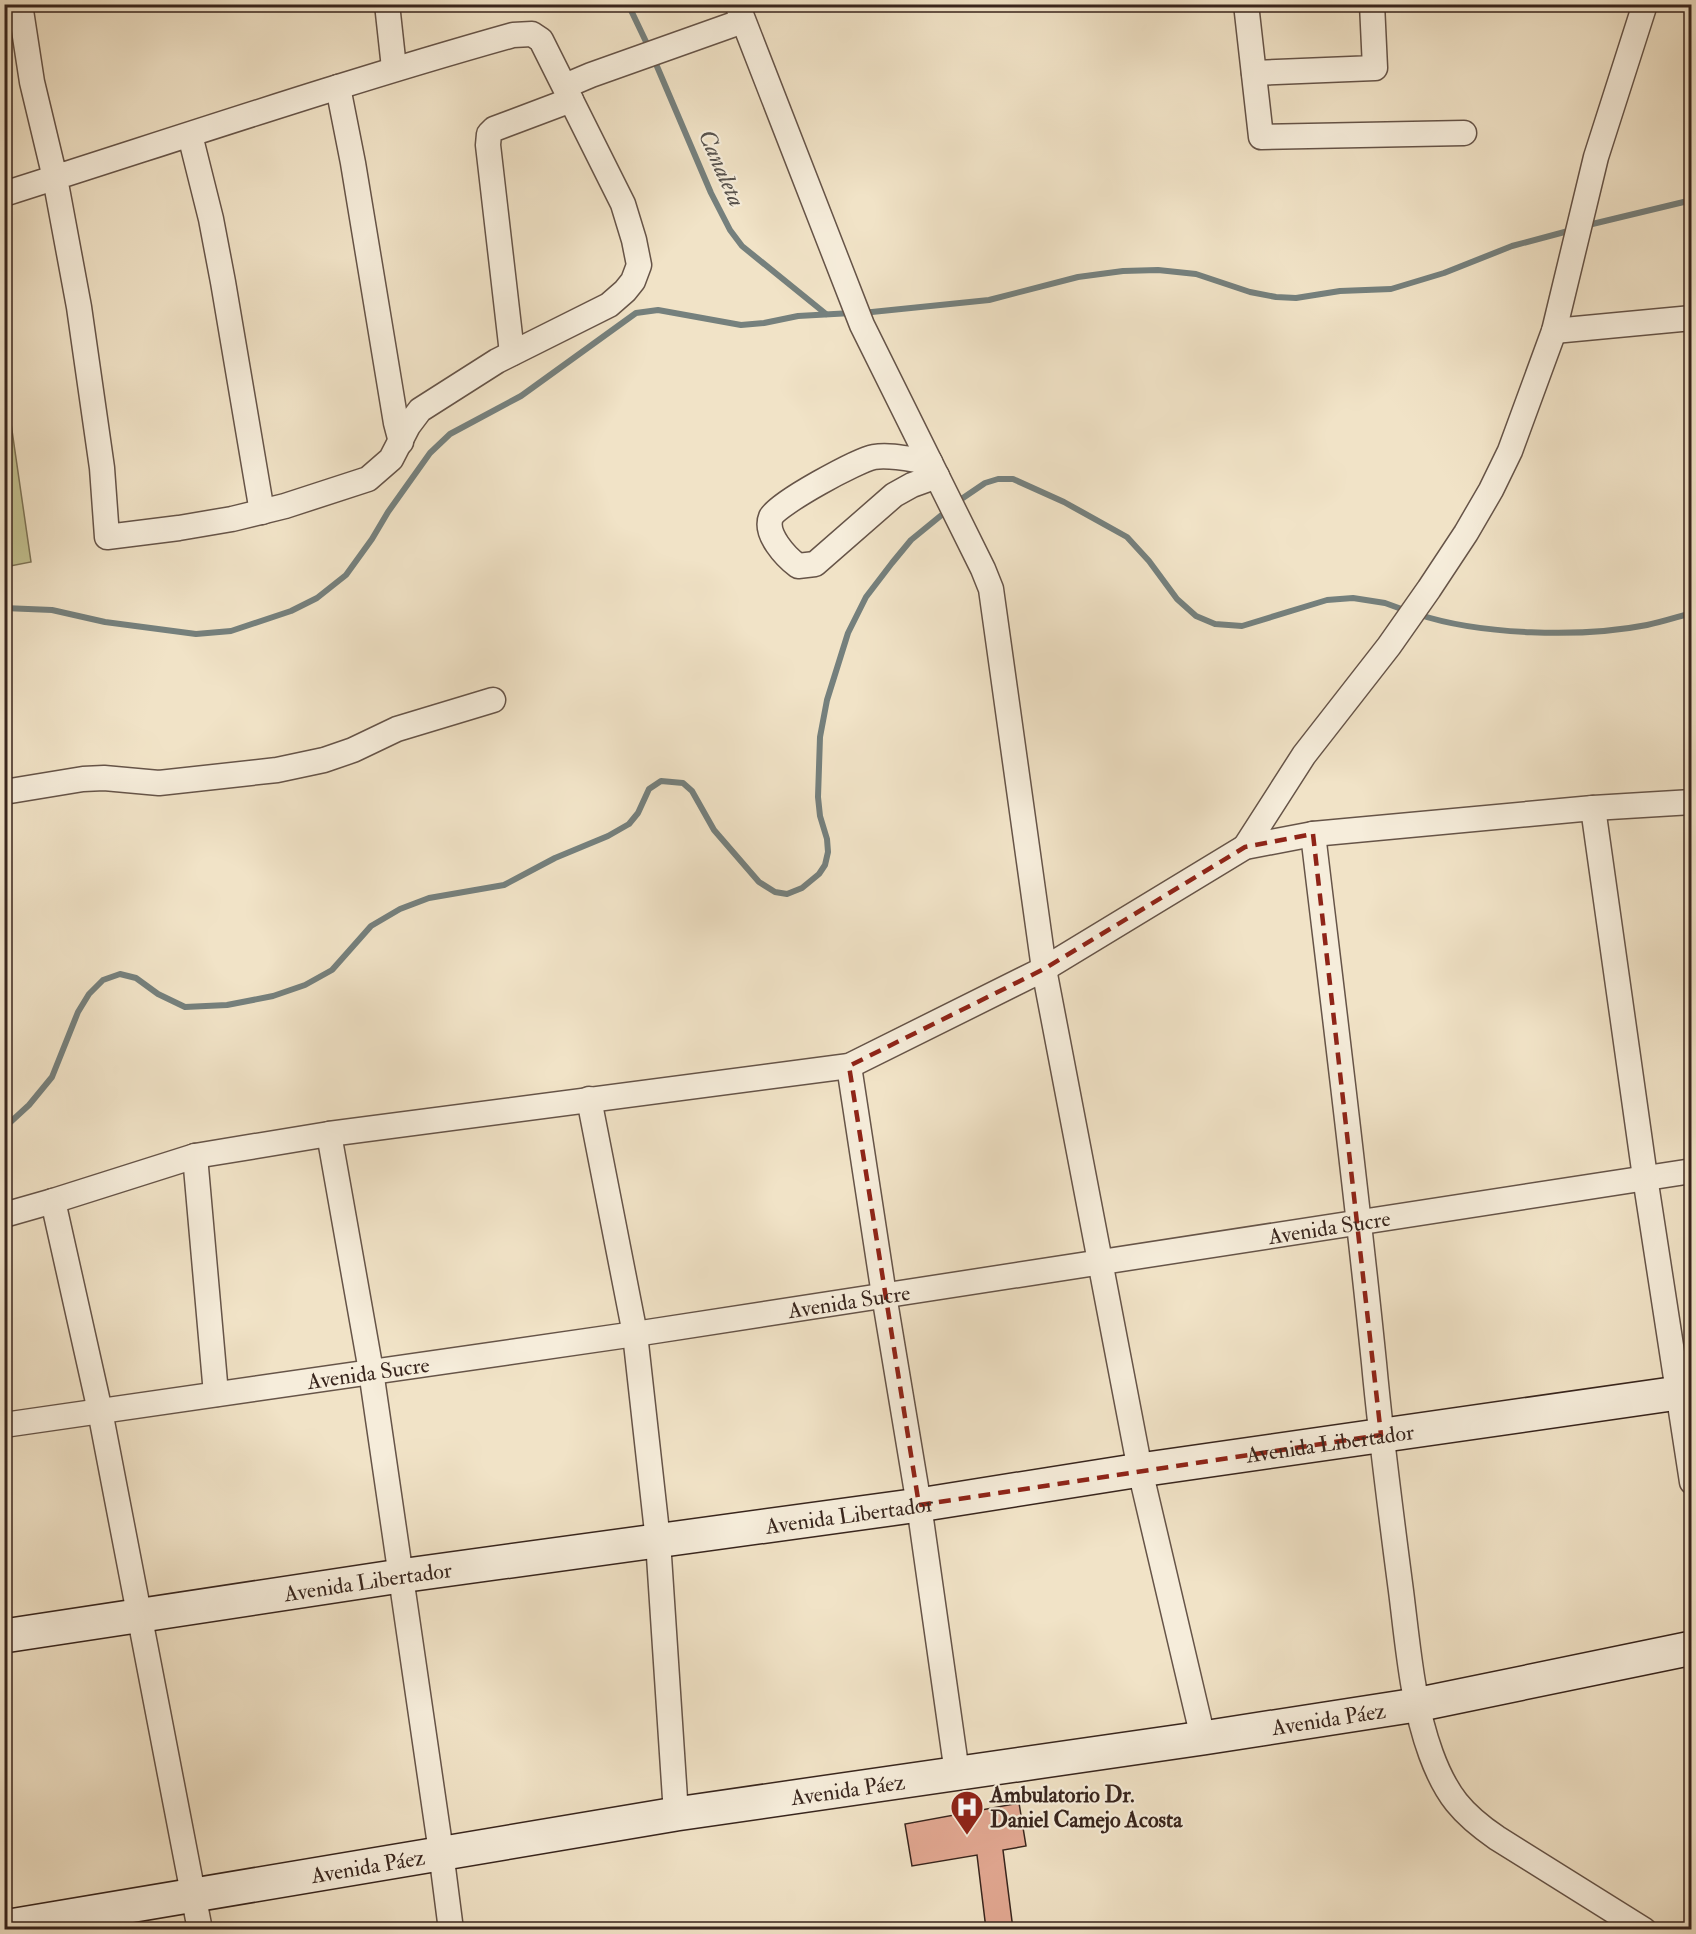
<svg xmlns="http://www.w3.org/2000/svg" width="1696" height="1934" viewBox="0 0 1696 1934" font-family="'IM FELL Double Pica',serif">
  <style>
    .green { fill: #c2c190; stroke: #7d7356; stroke-width: 1.5 }
    .lines { fill: none; stroke-linecap: round; stroke-linejoin: round }
    .stream { stroke: #75807d; stroke-width: 6 }
    .building { fill: #e2a892; stroke: #38251d; stroke-width: 1.5 }
    .minor-casing { stroke: #665448; stroke-width: 27 }
    .secondary-casing { stroke: #38251d; stroke-width: 36 }
    .minor { stroke: #f6eddb; stroke-width: 24 }
    .secondary { stroke: #f6eddb; stroke-width: 33 }
    .marked { fill: none; stroke: #8f2418; stroke-width: 4.5; stroke-dasharray: 12 8; stroke-linejoin: round }
    .labels { text-anchor: middle; stroke-width: 4.5; stroke-linejoin: round; paint-order: stroke }
    .street-label { font-size: 22px; fill: #38251d; stroke: #f6eddb }
    .poi-label { font-size: 22px; font-weight: bold; fill: #38251d; stroke: #f6eddb; text-anchor: start }
    .water-label { font-size: 24px; font-style: italic; fill: #57524d; stroke: #f6eddb }
  </style>
  <rect width="100%" height="100%" fill="#f1e3c7"/>
  <filter id="stains"><feTurbulence type="fractalNoise" baseFrequency=".00333" numOctaves="4"/><feColorMatrix values="0 0 0 0 .2 0 0 0 0 .09 0 0 0 0 .02 0 0 0 .5 -.17"/></filter>
  <radialGradient id="worn" r=".72"><stop offset=".6" stop-color="#630" stop-opacity="0"/><stop offset="1" stop-color="#630" stop-opacity=".3"/></radialGradient>
  <path class="green" d="M4,375L31,562L5,567H4Z"/>
  <g class="lines">
    <g class="stream">
      <path d="M628,4L649,48"/>
      <path d="M653,57L711,193L730,230L742,246L826,314"/>
      <path d="M1584,226L1692,200"/>
      <path d="M862,313L989,300L1078,277L1123,271L1158,270L1196,274L1250,292L1276,297L1296,298L1340,291L1391,289L1444,273L1512,246L1572,230"/>
      <path d="M957,502L985,483L998,479H1013L1064,502L1127,537L1149,561L1177,599L1196,616L1215,624L1242,626L1327,600L1353,598L1385,603L1407,611"/>
      <path d="M4,608L52,610L105,622L196,634L231,631L291,611L317,598L346,575L372,539L388,512L430,453L450,434L521,396L636,313L658,310L741,325L764,323L798,316L852,313"/>
      <path d="M1417,614C1480,635 1581,638 1647,625C1662,622 1677,617 1692,613"/>
      <path d="M4,1128L29,1105L52,1077L78,1012L89,994L103,980L120,974L136,978L158,994L185,1007L227,1005L273,996L305,985L332,970L371,926L400,909L429,898L504,885L555,858L608,836L629,824L638,813L649,789L661,781L683,783L692,791L714,830L759,882L775,892L787,894L802,888L819,874L825,865L828,852L827,839L820,816L818,797L820,737L827,700L848,633L866,597L892,563L911,540L949,509"/>
    </g>
  </g>
  <path class="building" d="M1019,1803L1026,1846L1003,1850L1013,1929H986L977,1855L912,1866L905,1824Z"/>
  <g class="lines">
    <g class="minor-casing">
      <g id="minor">
        <path d="M387,4L394,68"/>
        <path d="M737,4L862,325L983,569L991,589L1044,969L1140,1470L1203,1738"/>
        <path d="M1246,4L1261,137L1464,133"/>
        <path d="M1254,73L1375,68L1372,4"/>
        <path d="M565,86L591,75L743,21"/>
        <path d="M338,87L353,163L396,423L401,442"/>
        <path d="M190,135L211,219L223,282L262,512"/>
        <path d="M4,194C174,140 342,83 513,35L532,34L541,40L623,204L634,240L639,265L633,281L625,291L609,305L497,361L420,410L408,426L391,459L368,479L285,506L232,519L179,528L107,537L102,468L79,307L55,178L32,82L20,4"/>
        <path d="M1554,331L1692,318"/>
        <path d="M512,353L488,145L489,134L494,129L571,100"/>
        <path d="M930,462C913,460 891,454 874,457C858,460 778,503 771,517C764,534 786,557 798,566L815,564L894,495L912,485L937,476"/>
        <path d="M4,792L83,779L104,778L159,783L277,770L324,760L353,750L397,729L493,700"/>
        <path d="M1593,808L1645,1177L1692,1482"/>
        <path d="M1313,834C1334,1010 1356,1186 1374,1363C1381,1439 1391,1515 1401,1591C1408,1646 1412,1702 1431,1754C1446,1795 1462,1814 1497,1838L1644,1930"/>
        <path d="M1245,847L1304,755L1389,646L1429,589L1466,533L1491,490L1510,451L1554,331L1596,157L1645,4"/>
        <path d="M849,1066L884,1295L919,1505L957,1773"/>
        <path d="M589,1099L635,1334L658,1541L676,1814"/>
        <path d="M329,1134L371,1371L441,1852L451,1930"/>
        <path d="M195,1156L216,1394"/>
        <path d="M53,1201L100,1411L200,1930"/>
        <path d="M4,1215L53,1201L195,1156L329,1134L849,1066L1044,969L1245,847L1313,834L1593,808L1692,802"/>
        <path id="s1" d="M4,1425L635,1334L1692,1171"/>
      </g>
    </g>
    <g class="secondary-casing">
      <g id="secondary">
        <path id="s2" d="M4,1636L400,1576L919,1505L1140,1470L1692,1391"/>
        <path id="s3" d="M4,1927L676,1814L1203,1738L1416,1705L1692,1648"/>
      </g>
    </g>
    <use href="#minor" class="minor"/>
    <use href="#secondary" class="secondary"/>
  </g>
  <path class="marked" d="M1313,834L1381,1435L919,1505L849,1066L1044,969L1245,847Z"/>
  <defs>
    <g id="hospital-pin" transform="scale(1.725)"><path d="M0 17L-7.5 6A9.5 9.5 0 1 1 7.5 6Z" fill="#8f2418" stroke="#f6eddb"/><path d="M-5-5h3v3.5h4V-5h3V5h-3V1.5h-4V5h-3Z" fill="#fff"/></g>
  </defs>
  <g fill-rule="evenodd">
    <use href="#hospital-pin" x="967" y="1807"/>
  </g>
  <g class="labels">
    <g class="street-label">
      <text dy="8" stroke="none"><textPath href="#s1" startOffset="1340">Avenida Sucre</textPath></text>
      <text dy="8" stroke="none"><textPath href="#s1" startOffset="854">Avenida Sucre</textPath></text>
      <text dy="8" stroke="none"><textPath href="#s1" startOffset="368">Avenida Sucre</textPath></text>
      <text dy="8" stroke="none"><textPath href="#s2" startOffset="1340">Avenida Libertador</textPath></text>
      <text dy="8" stroke="none"><textPath href="#s2" startOffset="854">Avenida Libertador</textPath></text>
      <text dy="8" stroke="none"><textPath href="#s2" startOffset="368">Avenida Libertador</textPath></text>
      <text dy="8" stroke="none"><textPath href="#s3" startOffset="1341">Avenida Páez</textPath></text>
      <text dy="8" stroke="none"><textPath href="#s3" startOffset="855">Avenida Páez</textPath></text>
      <text dy="8" stroke="none"><textPath href="#s3" startOffset="369">Avenida Páez</textPath></text>
    </g>
    <g class="poi-label">
      <text x="990" y="1802">Ambulatorio Dr.<tspan x="990" dy="25">Daniel Camejo Acosta</tspan></text>
    </g>
    <g class="water-label">
      <text transform="translate(722 168) rotate(66)" y="8">Canaleta</text>
    </g>
  </g>
  <rect width="1696" height="1934" fill="none" stroke="#f1e3c7" stroke-width="24"/>
  <rect x="6" y="6" width="1684" height="1922" fill="none" stroke="#38251d" stroke-width="3"/>
  <rect x="12" y="12" width="1672" height="1910" fill="none" stroke="#38251d" stroke-width="1.5"/>
  <rect width="100%" height="100%" filter="url(#stains)"/>
  <rect width="100%" height="100%" fill="url(#worn)"/>
</svg>
